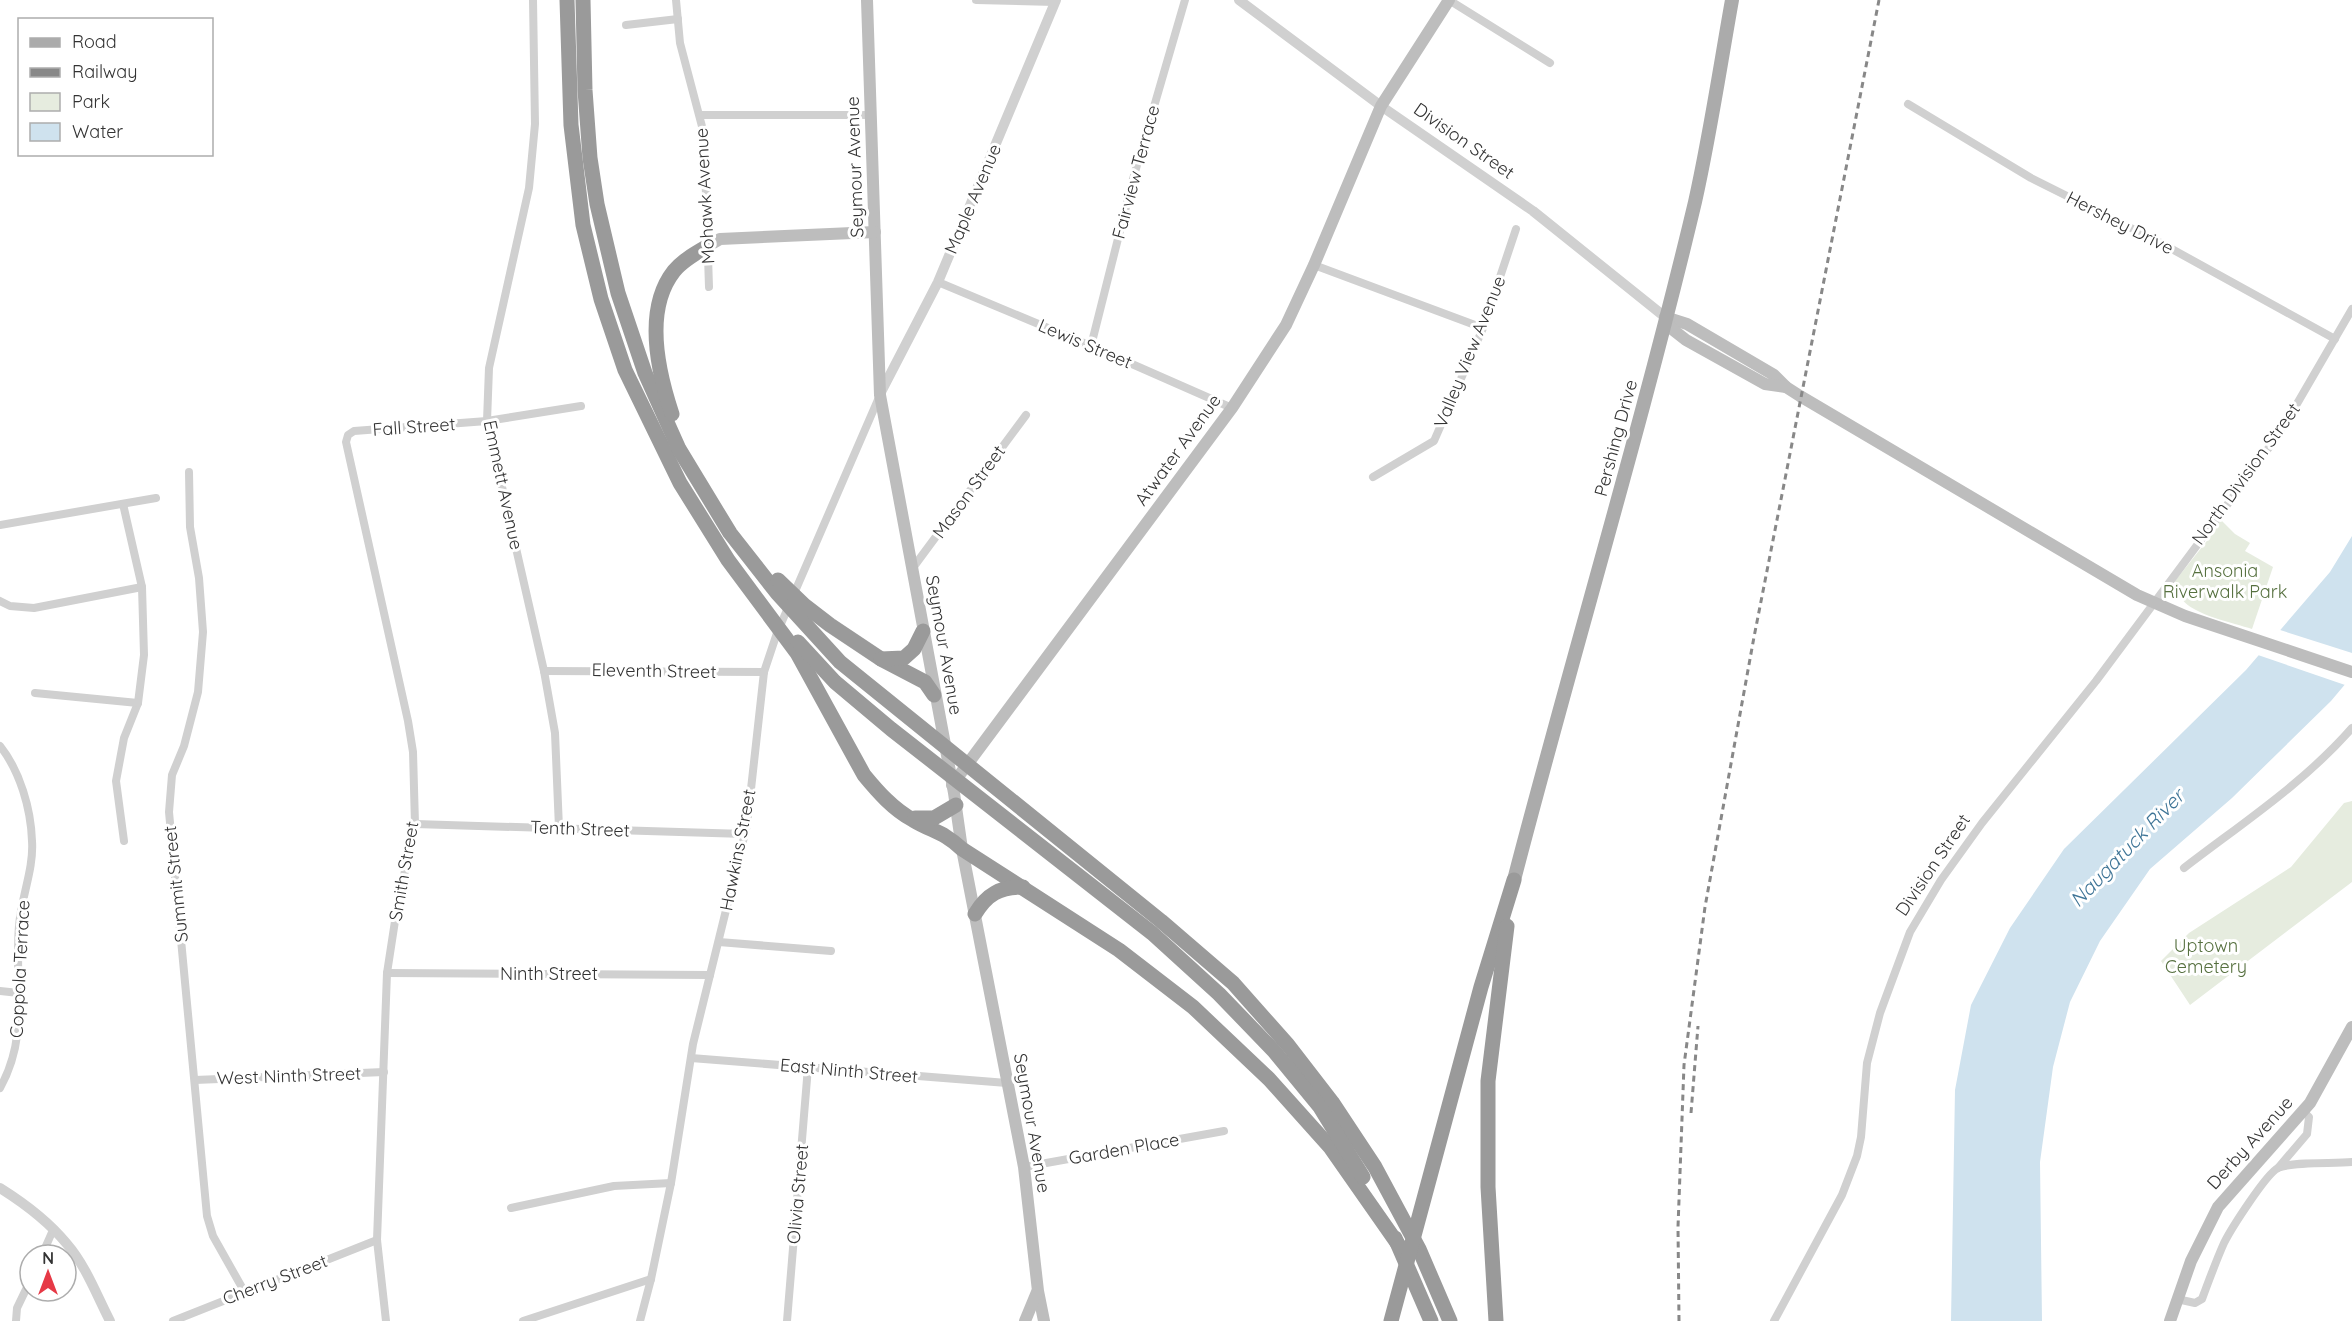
<svg xmlns="http://www.w3.org/2000/svg" width="2352" height="1321" viewBox="0 0 2352 1321" font-family="Quicksand,sans-serif">
  <style>
    .green { fill: #e6ecdf }
    .water { fill: #cfe2ee }
    .pier { fill: #fff }
    .lines { fill: none; stroke-linecap: round; stroke-linejoin: round }
    .minor { stroke: #d0d0d0; stroke-width: 8 }
    .tertiary { stroke: #d0d0d0; stroke-width: 10 }
    .secondary { stroke: #bdbdbd; stroke-width: 12 }
    .primary { stroke: #ababab; stroke-width: 14 }
    .motorway { stroke: #9a9a9a; stroke-width: 15 }
    .rail { stroke: #888; stroke-width: 3; stroke-dasharray: 6 4.5; stroke-linecap: butt }
    .labels { text-anchor: middle; stroke-width: 6; stroke-linejoin: round; paint-order: stroke }
    .street-label { font-size: 18px; fill: #333; stroke: #fff }
    .park-label { font-size: 18px; fill: #56703f; stroke: #fff }
    .water-label { font-size: 20px; font-style: italic; fill: #3f7597; stroke: #fff }
  </style>
  <rect width="100%" height="100%" fill="#fff"/>
  <g class="green">
    <path d="M2220,519L2235,534L2250,543L2245,551L2273,567L2252,629C2234,623 2193,615 2182,599C2179,595 2177,587 2175,581L2210,537Z"/>
    <path d="M2352,801V882L2190,1005L2161,961L2189,933L2291,867L2344,803Z"/>
  </g>
  <path class="water" d="M2352,536V676L2331,701L2232,798L2150,869L2100,941L2070,1002L2053,1067L2040,1162L2042,1321H1951L1955,1090L1971,1005L2010,928L2064,849L2246,670L2330,572Z"/>
  <path class="pier" d="M2277,629L2352,653V681L2348,686L2255,654Z"/>
  <g class="lines">
    <g class="minor">
      <path d="M533,0L535,124L529,188L489,368L487,421L544,671L555,733L559,828"/>
      <path d="M676,0L680,43L704,134L709,287"/>
      <path d="M976,0L1055,2"/>
      <path d="M1449,0L1550,63"/>
      <path d="M626,25L678,19"/>
      <path d="M1908,104L2031,178L2161,243L2335,339"/>
      <path d="M700,115H871"/>
      <path d="M1314,265L1483,328"/>
      <path d="M938,282L1091,346L1232,408"/>
      <path d="M1091,346L1133,179L1185,0"/>
      <path d="M189,472L190,527L199,578L203,632L198,692L184,746L172,775L169,812L207,1216L213,1236L244,1291"/>
      <path d="M1373,477L1434,441L1483,328L1516,229"/>
      <path d="M123,504L142,587L144,655L138,703L124,738L116,781L124,841"/>
      <path d="M0,525L156,498"/>
      <path d="M912,569L1026,415"/>
      <path d="M0,601L10,606L34,608L142,587"/>
      <path d="M544,671L764,672"/>
      <path d="M35,693L138,703"/>
      <path d="M0,746C20,771 31,809 32,841C34,869 21,898 19,926C14,983 30,1035 0,1088"/>
      <path d="M415,824L745,834"/>
      <path d="M2184,868C2241,824 2304,783 2352,728"/>
      <path d="M719,942L831,951"/>
      <path d="M387,973L710,975"/>
      <path d="M0,991L19,993"/>
      <path d="M691,1058L1007,1083"/>
      <path d="M195,1080L384,1072"/>
      <path d="M1024,1167L1224,1131"/>
      <path d="M2278,1168L2307,1134L2309,1117L2303,1111"/>
      <path d="M511,1208L614,1186L671,1183"/>
      <path d="M42,1255L53,1230"/>
      <path d="M2177,1299L2195,1303L2202,1299C2209,1280 2216,1261 2224,1243C2231,1229 2266,1174 2278,1168C2293,1161 2334,1164 2352,1162"/>
      <path d="M16,1321L17,1308L30,1281"/>
      <path d="M173,1321L377,1240"/>
      <path d="M386,1321L377,1240L387,973L397,908L415,824L413,752L408,721L346,442L348,435L354,431L487,421L581,406"/>
      <path d="M523,1321L651,1279"/>
      <path d="M640,1321L651,1279L671,1183L693,1044L747,825L764,672L777,633L880,395"/>
      <path d="M787,1321L808,1067"/>
      <path d="M1774,1321L1842,1195L1857,1156L1861,1137L1867,1063L1880,1013L1910,932L1941,880L1982,823L2096,681L2259,462L2287,421L2352,309"/>
    </g>
    <g class="tertiary">
      <path d="M1239,0L1381,106L1533,211L1665,317"/>
      <path d="M880,394L938,282L1056,0"/>
      <path d="M0,1188C24,1203 49,1222 67,1244C86,1266 97,1296 110,1321"/>
    </g>
    <g class="secondary">
      <path d="M867,0L880,395L954,793L962,849L1024,1167L1038,1291L1044,1321"/>
      <path d="M708,246L720,239L875,232"/>
      <path d="M1665,317L1687,324L1774,375L1786,387L1800,396L2137,595L2185,616L2352,672"/>
      <path d="M1665,317L1672,329L1686,340L1765,384L1786,387"/>
      <path d="M952,785L1232,408L1286,325L1314,265L1381,106L1449,0"/>
      <path d="M1025,1321L1037,1292"/>
      <path d="M2170,1321L2191,1261L2218,1207L2310,1103L2352,1027"/>
    </g>
    <path class="primary" d="M1514,880C1573,653 1641,429 1695,202C1710,135 1720,67 1732,0"/>
    <g class="motorway">
      <path d="M567,0L571,125L583,225L601,299L625,370L680,483L728,560L797,653L864,775C878,792 893,809 913,820C933,832 943,831 962,849L1119,950L1193,1007L1269,1079L1330,1147L1400,1247"/>
      <path d="M583,0L585,90L590,158L597,204L618,293L645,373L679,449L730,533L777,593L840,662L1161,921L1233,983L1288,1045L1332,1102L1375,1167L1419,1249L1450,1321"/>
      <path d="M672,414C658,372 644,309 674,271C683,260 696,253 708,246"/>
      <path d="M778,580L804,605L830,625L881,659L925,682L934,695"/>
      <path d="M798,642L835,682L891,729L1152,933L1219,994L1274,1051L1320,1107L1363,1177"/>
      <path d="M881,659L904,658L914,649L923,631"/>
      <path d="M915,818H934L956,805"/>
      <path d="M975,914C987,894 1000,887 1023,887"/>
      <path d="M1395,1238L1431,1321"/>
      <path d="M1391,1321L1481,987L1514,880"/>
      <path d="M1496,1321L1488,1187V1081L1507,926"/>
    </g>
    <g class="rail">
      <path d="M1691,1113L1698,1026"/>
      <path d="M1679,1321L1678,1227L1684,1065L1705,907L1754,637L1879,0"/>
    </g>
  </g>
  <g class="labels">
    <g class="street-label">
      <text transform="translate(1464 141) rotate(35)" y="6">Division Street</text>
      <text transform="translate(855 167) rotate(-92)" y="6">Seymour Avenue</text>
      <text transform="translate(1136 172) rotate(-75)" y="6">Fairview Terrace</text>
      <text transform="translate(705 196) rotate(-93)" y="6">Mohawk Avenue</text>
      <text transform="translate(973 199) rotate(-67)" y="6">Maple Avenue</text>
      <text transform="translate(2120 223) rotate(27)" y="6">Hershey Drive</text>
      <text transform="translate(1085 344) rotate(23)" y="6">Lewis Street</text>
      <text transform="translate(1470 352) rotate(-68)" y="6">Valley View Avenue</text>
      <text transform="translate(414 427) rotate(-4)" y="6">Fall Street</text>
      <text transform="translate(1616 438) rotate(-75)" y="6">Pershing Drive</text>
      <text transform="translate(1178 450) rotate(-54)" y="6">Atwater Avenue</text>
      <text transform="translate(2246 474) rotate(-54)" y="6">North Division Street</text>
      <text transform="translate(503 485) rotate(78)" y="6">Emmett Avenue</text>
      <text transform="translate(969 492) rotate(-54)" y="6">Mason Street</text>
      <text transform="translate(944 645) rotate(80)" y="6">Seymour Avenue</text>
      <text transform="translate(654 671) rotate(1)" y="6">Eleventh Street</text>
      <text transform="translate(580 829) rotate(2)" y="6">Tenth Street</text>
      <text transform="translate(738 850) rotate(-79)" y="6">Hawkins Street</text>
      <text transform="translate(1933 865) rotate(-56)" y="6">Division Street</text>
      <text transform="translate(404 871) rotate(-80)" y="6">Smith Street</text>
      <text transform="translate(176 884) rotate(-96)" y="6">Summit Street</text>
      <text transform="translate(20 969) rotate(-87)" y="6">Coppola Terrace</text>
      <text x="549" y="980">Ninth Street</text>
      <text transform="translate(849 1071) rotate(5)" y="6">East Ninth Street</text>
      <text transform="translate(289 1076) rotate(-2)" y="6">West Ninth Street</text>
      <text transform="translate(1032 1123) rotate(80)" y="6">Seymour Avenue</text>
      <text transform="translate(2250 1143) rotate(-48)" y="6">Derby Avenue</text>
      <text transform="translate(1124 1149) rotate(-10)" y="6">Garden Place</text>
      <text transform="translate(798 1194) rotate(-85)" y="6">Olivia Street</text>
      <text transform="translate(275 1280) rotate(-21)" y="6">Cherry Street</text>
    </g>
    <g class="park-label">
      <text x="2225" y="577">Ansonia<tspan x="2225" dy="21">Riverwalk Park</tspan></text>
      <text x="2206" y="952">Uptown<tspan x="2206" dy="21">Cemetery</tspan></text>
    </g>
    <g class="water-label">
      <text transform="translate(2127 848) rotate(-46)" y="7">Naugatuck River</text>
    </g>
  </g>
  <rect x="18" y="18" width="195" height="138" fill="#ffffff" stroke="#adadad" stroke-width="1.5"/>
  <rect x="30" y="38" width="30" height="9" fill="#ababab" stroke="#adadad" stroke-width="1.5"/>
  <text x="72" y="48" font-size="18" fill="#333333">Road</text>
  <rect x="30" y="68" width="30" height="9" fill="#888888" stroke="#adadad" stroke-width="1.5"/>
  <text x="72" y="78" font-size="18" fill="#333333">Railway</text>
  <rect x="30" y="93" width="30" height="18" fill="#e6ecdf" stroke="#adadad" stroke-width="1.5"/>
  <text x="72" y="108" font-size="18" fill="#333333">Park</text>
  <rect x="30" y="123" width="30" height="18" fill="#cfe2ee" stroke="#adadad" stroke-width="1.5"/>
  <text x="72" y="138" font-size="18" fill="#333333">Water</text>
  <g transform="translate(48 1273)"><circle r="28" fill="#ffffff" stroke="#adadad" stroke-width="1.5"/>
  <path d="M0-4.5L10 22L0 15L-10 22Z" fill="#e63946"/>
  <text y="-9" font-size="16" font-weight="bold" text-anchor="middle" fill="#333333">N</text>
  </g>
</svg>
